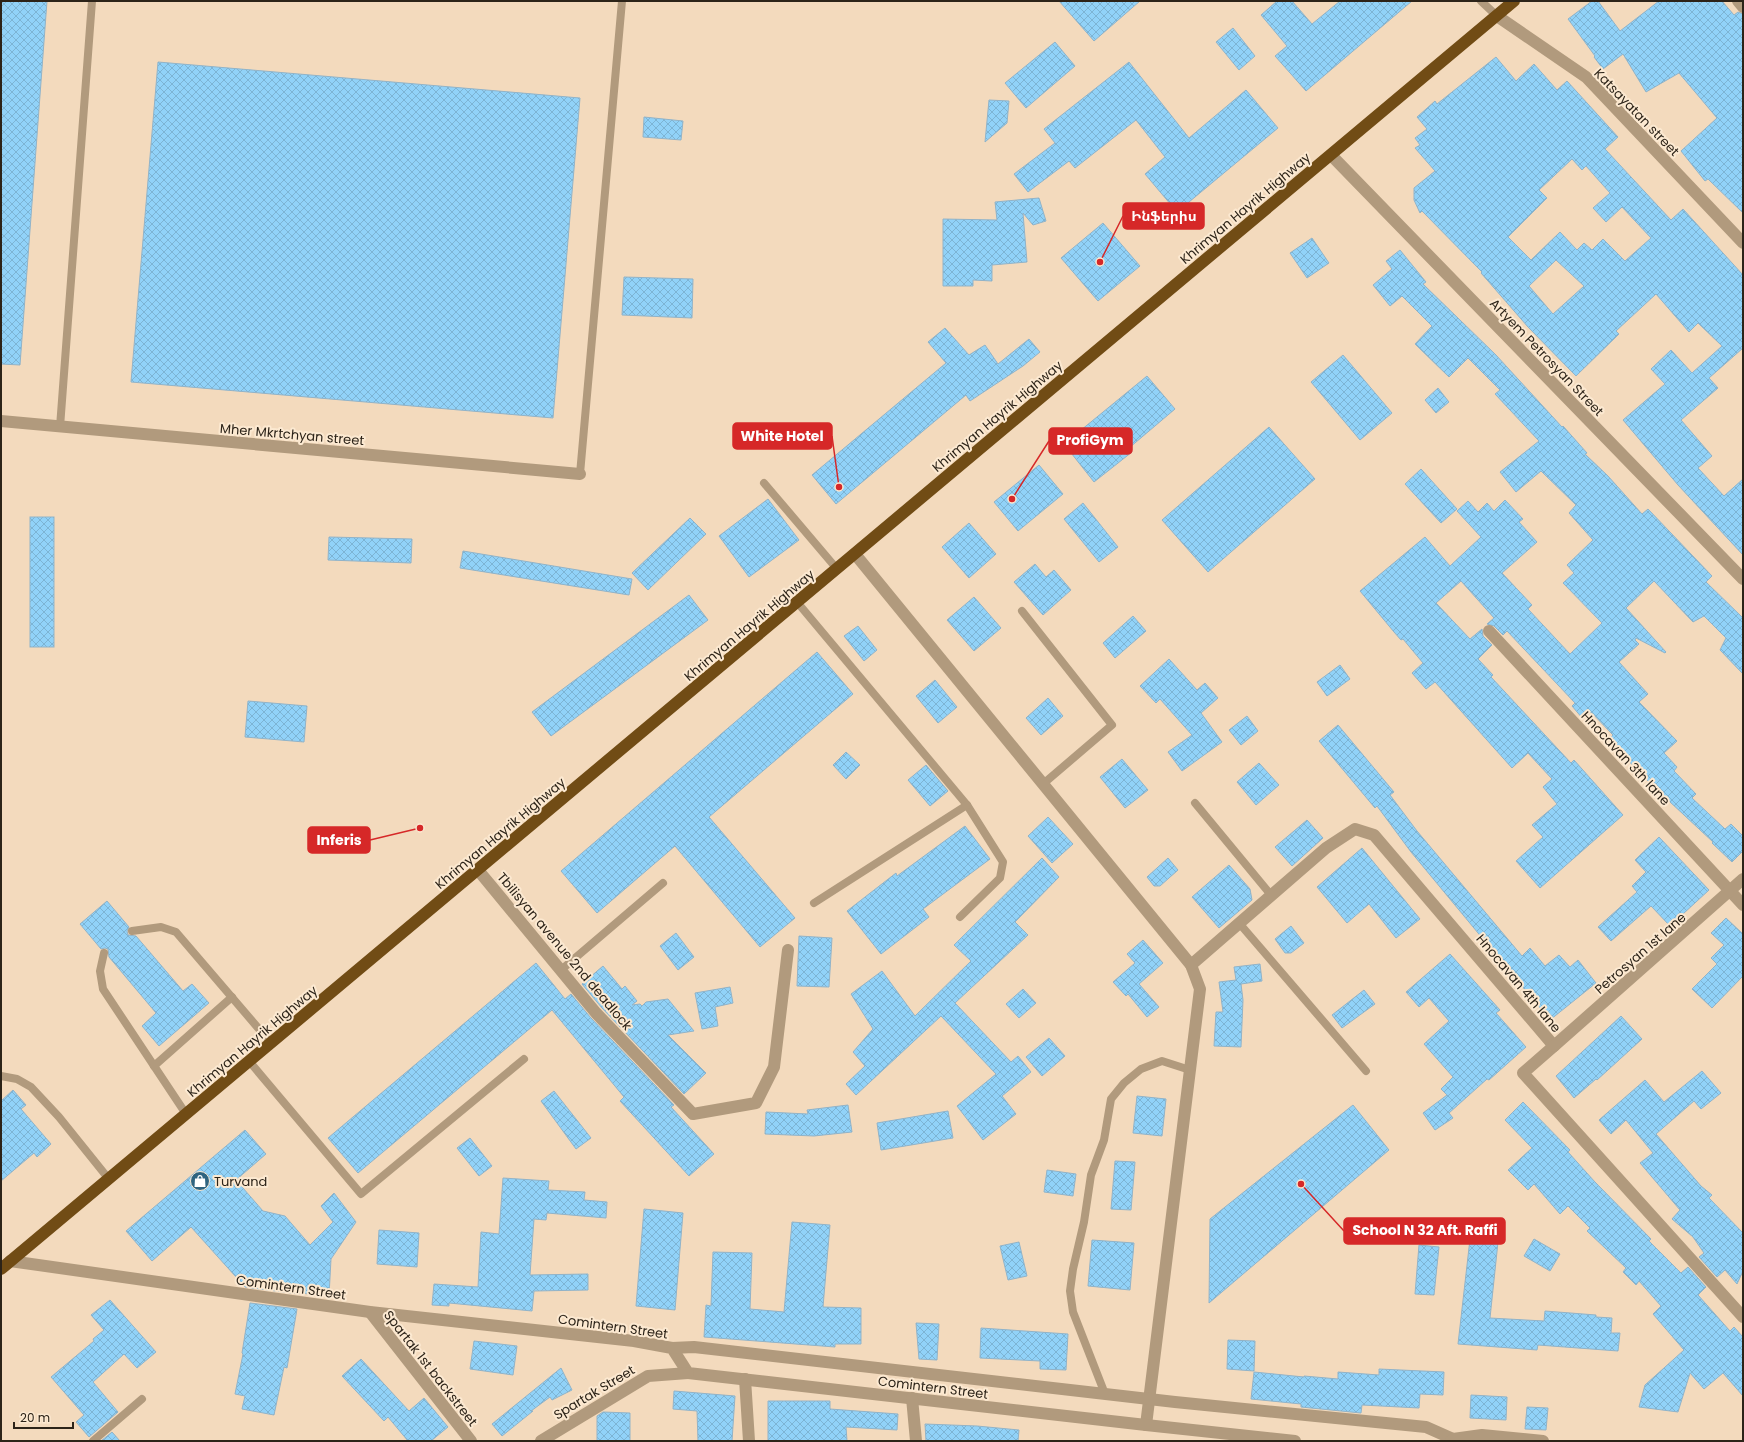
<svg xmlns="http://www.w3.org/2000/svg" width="1744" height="1442" viewBox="0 0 1744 1442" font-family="Poppins,'Noto Sans Armenian',sans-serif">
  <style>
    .building { fill: url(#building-cross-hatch); stroke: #91b3c8; fill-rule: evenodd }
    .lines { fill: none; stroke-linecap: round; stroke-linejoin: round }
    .lane { stroke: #b19a7d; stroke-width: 8 }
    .street { stroke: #b19a7d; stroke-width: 12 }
    .highway { stroke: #714c15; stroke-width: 12 }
    .labels { text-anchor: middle; stroke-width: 4; stroke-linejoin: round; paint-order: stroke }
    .street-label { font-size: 13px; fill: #2c2318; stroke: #fce9d1 }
    .poi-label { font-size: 13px; fill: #2c2318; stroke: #fce9d1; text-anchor: start }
    .leader { fill: none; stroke: #d62828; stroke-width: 1.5 }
    .callout-dot { fill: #d62828; stroke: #fce9d1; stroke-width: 1.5 }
    .callout { fill: #d62828; stroke: #d62828; stroke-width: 1.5 }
    .callout-label { font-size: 14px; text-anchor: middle; font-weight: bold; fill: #fff }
  </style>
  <defs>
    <pattern id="building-cross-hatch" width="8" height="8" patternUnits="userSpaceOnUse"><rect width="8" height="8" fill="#91d2f8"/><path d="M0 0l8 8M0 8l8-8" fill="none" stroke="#7db4d4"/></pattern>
  </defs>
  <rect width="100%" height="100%" fill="#f3dabd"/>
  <g class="building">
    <path d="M1,1H47L20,365L1,364Z"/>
    <path d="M1059,1H1140L1094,41Z"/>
    <path d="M1277,1H1292L1312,24L1340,1H1412L1306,91L1275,56L1287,46L1261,15Z"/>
    <path d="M1592,1H1598L1620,31L1659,1H1722L1734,15L1738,12L1743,14V213L1708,179L1705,181L1681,151L1717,118L1679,73L1646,92L1623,54L1603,69L1594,57L1595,56L1568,19Z"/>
    <path d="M1233,28L1255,56L1239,70L1216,42Z"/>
    <path d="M1055,42L1075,66L1026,108L1005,83Z"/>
    <path d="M1496,57L1516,81L1534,64L1557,90L1567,81L1618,137L1605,149L1671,220L1683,209L1743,275V348L1709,378L1718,388L1681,420L1712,456L1698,468L1724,496L1743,479V555L1678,485L1623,420L1665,384L1651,369L1671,350L1692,373L1722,346L1698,323L1689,332L1656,294L1616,331L1619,334L1576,376L1528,327L1481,273L1482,272L1422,211L1420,213L1414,200V188L1435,171L1415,148L1420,145L1415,138L1427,129L1417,117L1435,101L1437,104ZM1572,159L1582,170L1586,166L1610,193L1593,208L1606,222L1622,207L1651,238L1625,261L1603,239L1592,250L1584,243L1577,250L1560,232L1531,260L1508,237L1547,198L1539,190ZM1556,260L1584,286L1553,314L1529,286Z"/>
    <path d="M158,62L580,98L553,418L131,382Z"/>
    <path d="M1129,62L1189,138L1246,90L1278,128L1177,212L1145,174L1165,157L1136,120L1075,168L1069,161L1028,192L1014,174L1055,143L1044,129Z"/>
    <path d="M989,100L1009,101L1007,123L985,142Z"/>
    <path d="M644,117L683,121L681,140L643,137Z"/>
    <path d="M1039,198L1046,221L1033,225L1023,213L1027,262L992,265V281L973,280V286H943V219L997,220L995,202Z"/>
    <path d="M1103,223L1140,266L1098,301L1061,258Z"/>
    <path d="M1312,238L1329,263L1307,278L1290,253Z"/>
    <path d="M1400,250L1426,282L1423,284L1496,355L1562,427L1563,426L1587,453L1585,454L1608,476L1642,514L1648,509L1712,576L1706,582L1743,618V674L1720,650L1726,638L1704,616L1693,622L1654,581L1626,608L1666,652L1665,653L1636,638L1635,640L1639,644L1619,662L1648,694L1639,702L1677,741L1664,753L1677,767L1674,771L1696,794L1692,798L1725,829L1731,824L1743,836V851L1732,862L1712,843L1713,842L1655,788L1608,740L1613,735L1591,712L1583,719L1572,706L1575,703L1507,631L1503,635L1494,626L1487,624L1494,618L1461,581L1436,603L1470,639L1482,629L1483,636L1492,645L1478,659L1493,675L1491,677L1571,763L1574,760L1623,815L1540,888L1516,861L1543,837L1532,825L1557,804L1543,787L1552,779L1528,753L1512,768L1435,682L1426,689L1412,673L1423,663L1403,639L1401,640L1394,632L1360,591L1425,537L1450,566L1481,537L1457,511L1468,501L1478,512L1487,503L1494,511L1505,500L1523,519L1519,522L1537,542L1502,573L1532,605L1528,609L1570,654L1602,623L1563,583L1574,573L1567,565L1593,540L1569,513L1576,505L1541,471L1516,492L1500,472L1539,441L1495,394L1500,390L1468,358L1449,377L1415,344L1432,326L1402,296L1390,306L1373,285L1392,269L1386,261Z"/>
    <path d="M624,277L693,279L692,318L622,315Z"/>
    <path d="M945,328L969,355L985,345L998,364L1029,339L1040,352L1023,366L970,401L966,395L836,504L812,475L946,363L928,342Z"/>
    <path d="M1343,355L1392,413L1360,440L1311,382Z"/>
    <path d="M1147,376L1175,409L1129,448L1132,452L1094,482L1064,444Z"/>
    <path d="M1438,388L1449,402L1436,413L1425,400Z"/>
    <path d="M1269,427L1315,479L1208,572L1162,520Z"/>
    <path d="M1039,465L1063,494L1018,531L994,502Z"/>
    <path d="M1421,469L1457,509L1441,523L1405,484Z"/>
    <path d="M768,499L799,540L749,577L719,536Z"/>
    <path d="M1083,503L1118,547L1099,562L1064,519Z"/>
    <rect x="30" y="517" width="24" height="130"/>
    <path d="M690,518L706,534L648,590L632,573Z"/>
    <path d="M969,523L996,554L969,578L942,547Z"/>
    <path d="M329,537L412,539L411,563L328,560Z"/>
    <path d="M463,551L632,579L629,595L460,568Z"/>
    <path d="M1035,564L1046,577L1054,570L1071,590L1043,615L1014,582Z"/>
    <path d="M689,595L708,620L551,736L532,712Z"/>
    <path d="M974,597L1001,628L974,651L947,620Z"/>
    <path d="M1133,616L1146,631L1115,658L1103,643Z"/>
    <path d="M858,626L877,650L864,661L844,636Z"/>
    <path d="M817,652L853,694L709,817L795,918L760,947L675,846L597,913L561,871Z"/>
    <path d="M1169,659L1197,690L1205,683L1218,698L1201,713L1222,742L1182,771L1168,752L1192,735L1160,699L1156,703L1140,686Z"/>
    <path d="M1340,665L1350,679L1327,696L1317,682Z"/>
    <path d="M935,680L957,707L938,723L916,696Z"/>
    <path d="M1048,698L1063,716L1041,735L1026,718Z"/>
    <path d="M248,701L307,706L304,742L245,737Z"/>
    <path d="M1247,716L1258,731L1241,745L1229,730Z"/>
    <path d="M1338,725L1394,792L1390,795L1417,831L1522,956L1530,948L1545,966L1559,955L1570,967L1578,960L1596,983L1550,1020L1411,852L1377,806L1375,808L1319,741Z"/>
    <path d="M846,752L860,765L846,779L833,765Z"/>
    <path d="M1122,759L1148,790L1125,808L1100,777Z"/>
    <path d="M1259,763L1279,785L1256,805L1237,782Z"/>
    <path d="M926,765L948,791L930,806L908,780Z"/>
    <path d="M1048,817L1073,844L1052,863L1028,836Z"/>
    <path d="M1307,820L1323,838L1292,866L1275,847Z"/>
    <path d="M965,826L990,859L923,909L929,917L881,954L847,911L896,873L897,876Z"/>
    <path d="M1659,837L1709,890L1670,926L1651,906L1611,941L1598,927L1637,892L1632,886L1646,872L1635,860Z"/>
    <path d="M1362,848L1420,919L1396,938L1369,904L1347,923L1317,887Z"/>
    <path d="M1042,858L1059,877L1015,922L1028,935L955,1003L1011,1062L1018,1056L1031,1072L1002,1096L1016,1114L983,1140L957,1106L996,1074L941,1016L856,1095L846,1084L865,1066L853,1052L873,1029L851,994L882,971L915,1016L971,961L954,945Z"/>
    <path d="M1168,858L1178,870L1160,886H1154L1147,877Z"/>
    <path d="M1229,865L1250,889L1252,900L1219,928L1192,897Z"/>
    <path d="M107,901L129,927L127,931L128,935L136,936L183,991L192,984L209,1003L159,1046L142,1026L156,1013L109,957L108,949L105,948L101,949L80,924Z"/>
    <path d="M1726,918L1743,934V976L1712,1008L1692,989L1717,964L1711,958L1724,945L1711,933Z"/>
    <path d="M1291,926L1304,943L1291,953H1285L1275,939Z"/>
    <path d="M676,933L694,957L678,970L660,946Z"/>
    <path d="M799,936L832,938L829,987L797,986Z"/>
    <path d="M1143,940L1163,963L1139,984L1159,1007L1147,1017L1128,994L1126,996L1113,982L1135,963L1127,954Z"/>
    <path d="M1450,954L1500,1010L1496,1013L1526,1047L1489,1080L1487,1079L1449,1113L1453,1118L1435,1130L1423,1113L1447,1095L1441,1089L1453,1077L1424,1044L1449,1021L1429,998L1419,1007L1406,992Z"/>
    <path d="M536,963L565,999L571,994L591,1018L674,1105L671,1107L714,1154L689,1176L620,1101L624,1097L552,1010L358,1173L328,1138Z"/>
    <path d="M1260,964L1262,981L1241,984L1243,1000L1241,1047L1214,1046L1216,1012H1223L1219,982L1236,980L1234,967Z"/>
    <path d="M603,966L622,989L625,986L637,1001L632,1005L640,1004L642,1006L646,1002L668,999L694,1031L668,1035L706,1073L684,1094L602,1008L582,984Z"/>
    <path d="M730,987L733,1003L715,1007L718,1026L702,1029L695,993Z"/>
    <path d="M1023,989L1036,1003L1019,1018L1006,1004Z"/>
    <path d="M1364,990L1375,1004L1342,1028L1332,1015Z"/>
    <path d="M1621,1016L1642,1039L1597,1080L1596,1079L1574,1098L1556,1076Z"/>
    <path d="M1049,1038L1065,1056L1042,1076L1026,1057Z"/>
    <path d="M1702,1071L1721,1093L1701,1109L1694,1101L1656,1134L1701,1186L1712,1195L1709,1198L1743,1233V1271L1737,1284L1725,1270L1717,1277L1699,1257L1704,1253L1693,1237L1672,1219L1680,1210L1640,1163L1653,1153L1626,1120L1611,1134L1599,1120L1645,1080L1664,1102Z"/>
    <path d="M13,1090L26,1105L21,1109L51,1144L37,1157L34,1153L1,1181V1101Z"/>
    <path d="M554,1091L591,1138L576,1149L541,1101Z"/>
    <path d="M1137,1096L1166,1099L1162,1136L1133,1133Z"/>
    <path d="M1523,1102L1570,1150L1568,1152L1595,1182L1651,1239L1649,1241L1681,1273L1688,1267L1706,1287L1698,1295L1730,1331L1734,1327L1743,1337V1396L1723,1373L1704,1389L1690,1373L1678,1412L1639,1407L1645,1385L1684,1350L1653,1314L1661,1306L1639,1281L1636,1285L1623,1272L1626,1268L1587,1231L1590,1228L1568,1206L1560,1214L1534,1184L1528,1190L1508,1170L1532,1148L1505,1120Z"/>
    <path d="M848,1105L852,1132L814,1136L765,1134L766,1112L808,1114L807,1110Z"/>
    <path d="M1353,1105L1389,1150L1209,1303L1210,1219Z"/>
    <path d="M948,1111L953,1138L881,1150L877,1123Z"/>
    <path d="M245,1130L266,1154L236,1180L263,1211L285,1216L310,1245L333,1222L321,1206L334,1193L356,1222L331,1259L329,1296L300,1293L299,1294L245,1287L191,1227L152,1261L126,1231Z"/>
    <path d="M470,1138L492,1166L479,1176L457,1148Z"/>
    <path d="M1115,1161L1135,1162L1131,1210L1111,1209Z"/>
    <path d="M1047,1170L1076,1174L1073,1196L1044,1192Z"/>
    <path d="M503,1178L549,1181L548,1190L585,1192L584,1200L607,1202L606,1218L547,1213L546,1220L534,1219L530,1275L588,1274V1290L534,1291L532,1311L449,1303V1306L432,1305L434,1284L478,1287L481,1232L499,1234Z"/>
    <path d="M644,1209L683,1213L675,1310L636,1306Z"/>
    <path d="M792,1222L830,1225L823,1307L861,1308V1344H835V1347L704,1337L706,1305L711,1306L713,1252L752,1253L750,1309L784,1312Z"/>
    <path d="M379,1230L419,1233L417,1267L377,1264Z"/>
    <path d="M1470,1239L1498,1242L1490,1318L1544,1321L1545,1311L1596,1315V1317L1612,1318L1611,1333H1620L1618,1351L1538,1345L1537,1350L1458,1344Z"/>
    <path d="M1534,1239L1560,1254L1550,1271L1524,1256Z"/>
    <path d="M1092,1240L1134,1243L1130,1290L1088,1286Z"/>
    <path d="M1019,1242L1027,1276L1008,1280L1000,1246Z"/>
    <path d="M1419,1245L1439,1247L1434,1295L1415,1294Z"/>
    <path d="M110,1300L156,1352L137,1368L124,1354L93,1382L118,1412L89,1437L76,1422L84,1415L51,1377L94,1341L93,1339L104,1330L91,1315Z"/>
    <path d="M250,1303L297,1309L287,1368L284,1367L274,1415L242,1409L245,1396L235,1394L243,1354L242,1353Z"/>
    <path d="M916,1323L939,1324L937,1360L919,1359Z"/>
    <path d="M981,1328L1068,1334L1066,1370L1040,1369V1361L980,1358Z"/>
    <path d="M1228,1340L1255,1341L1254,1371L1227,1369Z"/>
    <path d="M474,1341L517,1346L513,1375L470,1369Z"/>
    <path d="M361,1359L409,1411L424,1398L448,1427L431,1441H408L388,1417L384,1421L342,1376Z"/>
    <path d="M561,1368L572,1390L552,1400L550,1397L531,1411H533L502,1436L492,1424Z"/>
    <path d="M1379,1369L1444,1372L1443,1395L1420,1394L1419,1408L1362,1405L1361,1413L1301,1407V1404L1251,1399L1254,1372L1304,1377V1376L1338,1379V1372L1379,1375Z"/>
    <path d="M674,1391L735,1396L732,1441H698L697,1411L673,1409Z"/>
    <path d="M1471,1395L1507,1397L1506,1420L1470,1418Z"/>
    <path d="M768,1401H830V1409L898,1414L897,1430L846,1427L847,1441H768Z"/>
    <path d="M1527,1407L1548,1408L1546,1430L1525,1429Z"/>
    <path d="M603,1412L630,1413V1441H597V1416Z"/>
    <path d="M925,1424L977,1426L1019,1430L1018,1441H926Z"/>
    <path d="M112,1432L120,1441H101Z"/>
  </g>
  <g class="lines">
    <g class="lane">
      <path d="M1481,1L1497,16"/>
      <path d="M60,427L92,1"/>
      <path d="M580,474L622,1"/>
      <path d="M764,483L837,569"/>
      <path d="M797,602L967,805L1003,862L1000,878L960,917"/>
      <path d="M1022,611L1112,725L1043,784"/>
      <path d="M1195,803L1271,895"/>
      <path d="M814,903L967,805"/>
      <path d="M1239,923L1366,1071"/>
      <path d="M132,931L161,927L176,932L271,1043"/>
      <path d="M104,953L100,971L103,989L186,1114"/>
      <path d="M561,970L663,883"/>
      <path d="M249,1061L361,1194L524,1059"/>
      <path d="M154,1066L232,997"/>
      <path d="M1,1076L17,1079L31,1087L59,1117L108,1178"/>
      <path d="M1105,1394L1073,1312L1070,1291L1073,1269L1084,1222L1091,1175L1104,1140L1111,1099L1124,1083L1141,1069L1162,1061L1190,1070"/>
      <path d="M93,1441L142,1399"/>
    </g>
    <g class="street">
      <path d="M1738,1L1743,7"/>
      <path d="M1497,16L1586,77L1743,243"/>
      <path d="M1331,155L1743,579"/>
      <path d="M1,421L580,474"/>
      <path d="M855,554L1191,965L1200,989L1146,1425"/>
      <path d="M1489,631L1743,905"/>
      <path d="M478,870L596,1013L693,1114L756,1103L774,1067L788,950"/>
      <path d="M1191,965L1326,848L1355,829L1374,835L1554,1046L1523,1073L1743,1317"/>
      <path d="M1554,1046L1743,879"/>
      <path d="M10,1261L370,1312L634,1341L672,1348L688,1373L1146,1425L1295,1441"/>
      <path d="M370,1312L471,1441"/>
      <path d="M672,1348L694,1347L1175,1402L1426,1427L1453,1439"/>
      <path d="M745,1379L749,1441"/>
      <path d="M912,1398L916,1441"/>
      <path d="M541,1441L648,1376L688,1373"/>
      <path d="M1451,1441L1453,1439L1482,1435L1543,1441"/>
    </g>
    <path class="highway" d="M1,1269L1514,1"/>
  </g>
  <defs>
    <g id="shop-disc" transform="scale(1)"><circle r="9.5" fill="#2f6480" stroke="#fce9d1"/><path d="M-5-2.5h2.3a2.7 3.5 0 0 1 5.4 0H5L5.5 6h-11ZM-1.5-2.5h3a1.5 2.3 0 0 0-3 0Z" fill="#fff"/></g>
  </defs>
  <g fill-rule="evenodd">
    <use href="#shop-disc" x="200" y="1181"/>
  </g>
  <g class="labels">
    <g class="street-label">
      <text transform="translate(1637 112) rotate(46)" y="5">Katsayatan street</text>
      <text transform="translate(1245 208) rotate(-40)" y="5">Khrimyan Hayrik Highway</text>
      <text transform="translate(1547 357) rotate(46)" y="5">Artyem Petrosyan Street</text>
      <text transform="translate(997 416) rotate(-40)" y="5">Khrimyan Hayrik Highway</text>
      <text transform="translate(292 434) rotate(5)" y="5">Mher Mkrtchyan street</text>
      <text transform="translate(749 625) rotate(-40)" y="5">Khrimyan Hayrik Highway</text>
      <text transform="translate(1626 758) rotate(47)" y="5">Hnocavan 3th lane</text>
      <text transform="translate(500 833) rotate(-40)" y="5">Khrimyan Hayrik Highway</text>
      <text transform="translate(565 951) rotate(50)" y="5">Tbilisyan avenue 2nd deadlock</text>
      <text transform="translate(1640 953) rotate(-41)" y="5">Petrosyan 1st lane</text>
      <text transform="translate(1519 983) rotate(50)" y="5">Hnocavan 4th lane</text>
      <text transform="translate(252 1041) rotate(-40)" y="5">Khrimyan Hayrik Highway</text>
      <text transform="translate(291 1287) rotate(8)" y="5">Comintern Street</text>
      <text transform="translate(613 1326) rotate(8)" y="5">Comintern Street</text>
      <text transform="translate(431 1368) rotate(52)" y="5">Spartak 1st backstreet</text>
      <text transform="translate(933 1387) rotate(7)" y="5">Comintern Street</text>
      <text transform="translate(594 1392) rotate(-31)" y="5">Spartak Street</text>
    </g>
    <g class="poi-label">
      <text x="214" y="1186">Turvand</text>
    </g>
  </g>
  <path class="leader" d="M1100 262L1123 216M839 487L832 436M1012 499L1049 441M420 828L370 840M1301 1184L1344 1231"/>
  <g class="callout-dot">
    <circle cx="1100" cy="262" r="4"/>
    <circle cx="839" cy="487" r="4"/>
    <circle cx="1012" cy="499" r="4"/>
    <circle cx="420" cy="828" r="4"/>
    <circle cx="1301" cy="1184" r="4"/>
  </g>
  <g class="callout">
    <rect x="1123" y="203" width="81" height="26" rx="4"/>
    <rect x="733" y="423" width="99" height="26" rx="4"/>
    <rect x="1049" y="428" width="83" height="26" rx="4"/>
    <rect x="308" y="827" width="62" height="26" rx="4"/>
    <rect x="1344" y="1218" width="161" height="26" rx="4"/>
  </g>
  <g class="callout-label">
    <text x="1164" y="221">Ինֆերիս</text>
    <text x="782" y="441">White Hotel</text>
    <text x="1090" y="445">ProfiGym</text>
    <text x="339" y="845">Inferis</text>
    <text x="1425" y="1235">School N 32 Aft. Raffi</text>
  </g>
  <rect width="1744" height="1442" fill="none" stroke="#2c2318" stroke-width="4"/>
  <path d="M14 1422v6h59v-6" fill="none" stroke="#2c2318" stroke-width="2"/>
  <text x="20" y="1422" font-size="12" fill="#2c2318" stroke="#fce9d1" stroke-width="3" paint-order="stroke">20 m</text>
</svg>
